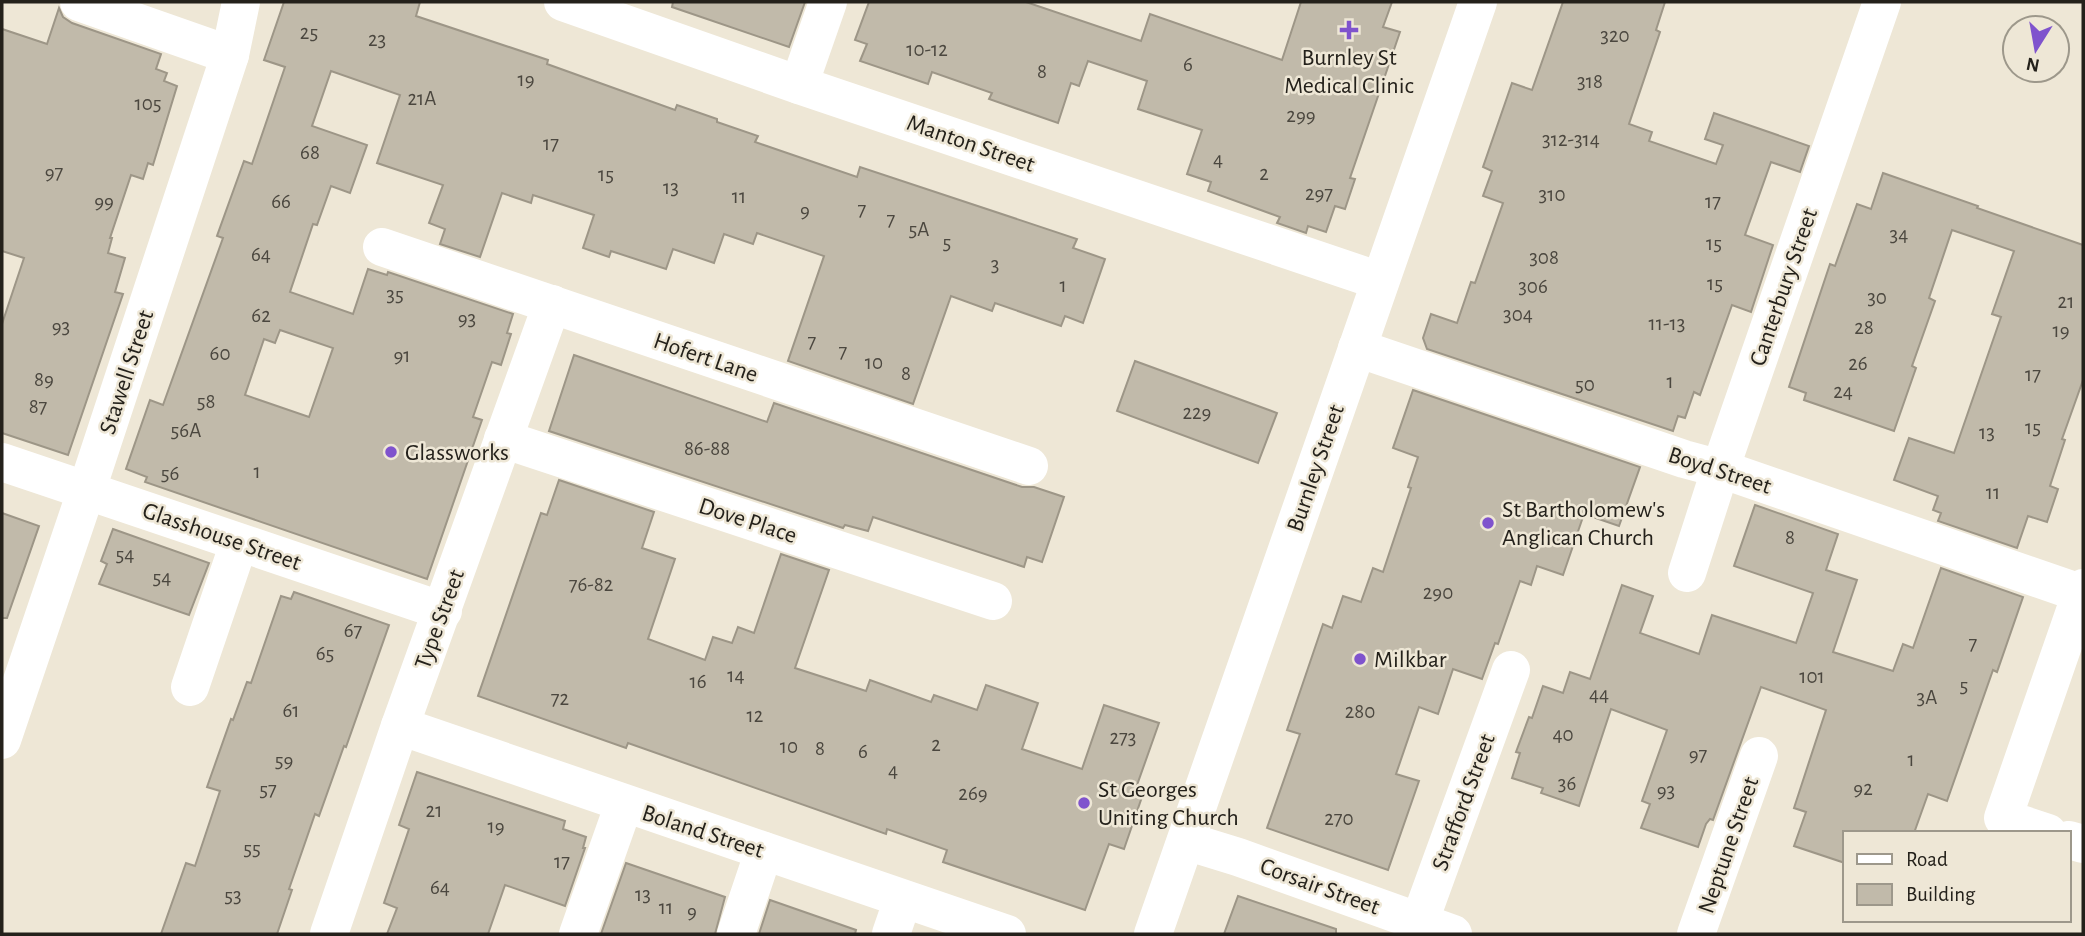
<svg xmlns="http://www.w3.org/2000/svg" width="2085" height="936" viewBox="0 0 2085 936" font-family="'Alegreya Sans',sans-serif">
  <style>
    .building { fill: #c1baaa; stroke: #9d9687; stroke-width: 2; fill-rule: evenodd }
    .lines { fill: none; stroke-linecap: round; stroke-linejoin: round }
    .minor { stroke: #fff; stroke-width: 38 }
    .major { stroke: #fff; stroke-width: 38 }
    .poi-dot { fill: #7f53cd; stroke: #eee7d6; stroke-width: 2.5 }
    .labels { text-anchor: middle; stroke-width: 5; stroke-linejoin: round; paint-order: stroke }
    .number-label { font-size: 21px; fill: #4b473f }
    .poi-label { font-size: 24px; fill: #24211b; stroke: #eee7d6; text-anchor: start }
    .street-label { font-size: 24px; fill: #24211b; stroke: #eee7d6 }
  </style>
  <rect width="100%" height="100%" fill="#eee7d6"/>
  <g class="building">
    <path d="M284,2H420L416,16L548,60L547,64L675,110L677,105L717,119V122L758,136L755,142L857,177L860,167L1077,239L1073,248L1105,259L1083,323L1065,316L1061,326L995,303L992,311L951,296L913,404L788,361L824,256L757,233L753,244L724,234L714,263L673,249L666,269L611,251L609,257L583,248L594,215L533,195L531,203L502,193L480,257L440,244L445,229L429,223L443,185L377,163L400,95L331,71L312,126L367,145L350,193L331,186L317,225L313,224L290,292L353,314L368,269L387,275L388,272L513,314L507,333L511,334L501,365L492,362L473,417L482,420L427,579L145,482L147,477L126,469L150,400L163,405L223,238L217,236L244,161L252,164L285,67L264,60ZM280,330L333,348L309,417L245,395L264,339L275,343Z"/>
    <path d="M673,2H805L789,47L672,7Z"/>
    <path d="M869,2H1026L1141,41L1150,14L1282,60L1301,2H1392L1383,27L1400,32L1350,178L1355,179L1345,209L1335,206L1326,232L1308,226L1306,233L1277,223L1280,217L1208,191L1211,182L1187,174L1202,130L1138,109L1147,81L1088,61L1079,86L1071,83L1058,123L989,99L992,93L932,72L928,84L860,61L867,44L855,40Z"/>
    <path d="M1563,2H1665L1656,30L1660,32L1629,124L1652,132L1649,141L1716,164L1723,145L1705,139L1714,113L1809,146L1800,172L1771,162L1745,235L1773,245L1751,312L1732,305L1700,395L1694,392L1685,418L1678,416L1673,431L1427,349L1423,338L1431,314L1457,323L1471,282L1475,283L1503,203L1483,196L1492,171L1483,167L1512,83L1532,90Z"/>
    <path d="M59,8L63,17L72,23L161,54L156,69L167,73L164,81L177,86L153,165L148,163L143,179L131,175L110,238H112L108,253L125,258L115,292L123,294L68,455L2,433V324L24,258L2,251V29L47,44Z"/>
    <path d="M1883,173L1978,206L1977,208L2083,245V380L2062,439L2065,440L2050,486L2058,489L2047,522L2028,516L2017,548L1938,521L1941,513L1933,510L1938,496L1894,480L1909,438L1954,453L2001,317L1992,314L2014,251L1952,230L1929,298L1935,301L1912,366L1916,368L1894,431L1804,400L1806,393L1789,387L1830,264L1835,266L1857,204L1871,209Z"/>
    <path d="M574,355L767,422L774,403L1022,487H1034L1064,497L1042,562L1027,557L1024,567L873,517L868,531L845,525L843,528L549,431Z"/>
    <path d="M1135,361L1277,413L1258,463L1117,411Z"/>
    <path d="M1413,390L1640,467L1619,526L1584,514L1563,575L1537,566L1531,585L1520,581L1498,644L1495,643L1482,679L1453,669L1438,714L1419,707L1396,774L1419,781L1388,870L1267,828L1300,734L1287,730L1323,624L1332,628L1343,596L1361,602L1373,568L1383,572L1411,488L1408,487L1418,457L1393,448Z"/>
    <path d="M559,480L654,512L642,548L675,559L648,639L705,660L713,637L732,643L738,627L754,633L781,554L829,570L795,668L866,691L870,680L931,702L934,695L977,710L986,685L1038,703L1022,749L1082,769L1104,705L1159,723L1136,788L1144,791L1124,849L1109,844L1085,910L943,862L947,850L887,829L886,834L628,743L626,748L478,696L541,513L547,515Z"/>
    <path d="M1755,505L1838,534L1826,570L1857,580L1833,652L1893,671L1903,644L1913,648L1941,568L2023,597L1997,672L1993,670L1947,801L1928,794L1914,833H1845V863L1794,846L1806,812L1794,808L1826,710L1761,687L1713,820L1710,819L1706,824L1698,847L1641,828L1650,804L1642,801L1667,730L1611,709L1579,806L1541,793L1543,788L1512,778L1520,753L1516,752L1529,717L1532,718L1543,686L1563,693L1570,672L1590,679L1622,585L1653,596L1640,633L1699,654L1712,615L1796,643L1813,593L1734,566Z"/>
    <path d="M2,513L39,526L7,618H2Z"/>
    <path d="M113,529L209,563L189,615L99,584L107,564L101,561Z"/>
    <path d="M294,592L389,625L346,747L344,746L319,816L315,814L289,889L292,890L277,934H161L186,863L195,866L220,791L207,787L231,719L233,720L247,682L251,683L281,596L291,599Z"/>
    <path d="M417,772L565,821L563,829L586,837L583,848H585L565,906L505,885L488,934H387L397,908L384,903L409,829L399,825Z"/>
    <path d="M626,863L725,897L715,934H601Z"/>
    <path d="M1238,896L1336,929V934H1224Z"/>
    <path d="M770,900L856,930L855,934H759Z"/>
  </g>
  <g class="lines">
    <g class="minor">
      <path d="M79,2L230,55"/>
      <path d="M563,2L799,85L1380,281"/>
      <path d="M799,85L828,2"/>
      <path d="M382,247L1029,466"/>
      <path d="M1357,348L1684,459L1721,469L2083,594"/>
      <path d="M503,439L993,601"/>
      <path d="M2,462L443,611"/>
      <path d="M1687,573L1724,458L1882,2"/>
      <path d="M190,687L239,543"/>
      <path d="M400,726L1007,934"/>
      <path d="M2,740L94,468L230,55L241,2"/>
      <path d="M2048,833L2003,818L2083,588"/>
      <path d="M2069,840L2083,844"/>
      <path d="M1186,841L1238,857L1453,934"/>
      <path d="M329,934L400,726L552,304"/>
      <path d="M578,934L624,804"/>
      <path d="M736,934L764,851"/>
      <path d="M891,934L903,899"/>
      <path d="M1415,934L1511,670"/>
      <path d="M1696,934L1759,756"/>
    </g>
    <path class="major" d="M1153,934L1478,2"/>
  </g>
  <g class="poi-dot">
    <path d="M1345.5 19.5h7v7h7v7h-7v7h-7v-7h-7v-7h7z"/>
    <circle cx="391" cy="452" r="7"/>
    <circle cx="1488" cy="523" r="7"/>
    <circle cx="1360" cy="659" r="7"/>
    <circle cx="1084" cy="803" r="7"/>
  </g>
  <g class="labels">
    <g class="number-label">
      <text x="309" y="39">25</text>
      <text x="1615" y="42">320</text>
      <text x="377" y="46">23</text>
      <text x="927" y="56">10-12</text>
      <text x="1188" y="71">6</text>
      <text x="1042" y="78">8</text>
      <text x="526" y="86">19</text>
      <text x="1590" y="88">318</text>
      <text x="422" y="105">21A</text>
      <text x="148" y="110">105</text>
      <text x="1301" y="122">299</text>
      <text x="1571" y="146">312-314</text>
      <text x="551" y="150">17</text>
      <text x="310" y="159">68</text>
      <text x="1218" y="166">4</text>
      <text x="54" y="179">97</text>
      <text x="1264" y="180">2</text>
      <text x="606" y="181">15</text>
      <text x="671" y="194">13</text>
      <text x="1319" y="200">297</text>
      <text x="1552" y="201">310</text>
      <text x="739" y="203">11</text>
      <text x="104" y="208">99</text>
      <text x="281" y="208">66</text>
      <text x="1713" y="208">17</text>
      <text x="862" y="216">7</text>
      <text x="805" y="217">9</text>
      <text x="891" y="226">7</text>
      <text x="919" y="236">5A</text>
      <text x="1899" y="241">34</text>
      <text x="947" y="249">5</text>
      <text x="1714" y="250">15</text>
      <text x="261" y="261">64</text>
      <text x="1544" y="264">308</text>
      <text x="995" y="271">3</text>
      <text x="1715" y="290">15</text>
      <text x="1063" y="292">1</text>
      <text x="1533" y="293">306</text>
      <text x="395" y="301">35</text>
      <text x="1877" y="304">30</text>
      <text x="2066" y="308">21</text>
      <text x="1518" y="321">304</text>
      <text x="261" y="322">62</text>
      <text x="467" y="325">93</text>
      <text x="1667" y="330">11-13</text>
      <text x="61" y="333">93</text>
      <text x="1864" y="334">28</text>
      <text x="2061" y="337">19</text>
      <text x="812" y="348">7</text>
      <text x="843" y="358">7</text>
      <text x="220" y="360">60</text>
      <text x="402" y="362">91</text>
      <text x="874" y="369">10</text>
      <text x="1858" y="370">26</text>
      <text x="906" y="380">8</text>
      <text x="2033" y="381">17</text>
      <text x="44" y="386">89</text>
      <text x="1670" y="388">1</text>
      <text x="1585" y="391">50</text>
      <text x="1843" y="398">24</text>
      <text x="206" y="408">58</text>
      <text x="38" y="413">87</text>
      <text x="1197" y="419">229</text>
      <text x="2033" y="434">15</text>
      <text x="186" y="437">56A</text>
      <text x="1987" y="439">13</text>
      <text x="707" y="455">86-88</text>
      <text x="257" y="478">1</text>
      <text x="170" y="480">56</text>
      <text x="1993" y="499">11</text>
      <text x="1790" y="544">8</text>
      <text x="125" y="561">54</text>
      <text x="162" y="584">54</text>
      <text x="591" y="591">76-82</text>
      <text x="1438" y="599">290</text>
      <text x="353" y="637">67</text>
      <text x="1973" y="650">7</text>
      <text x="325" y="660">65</text>
      <text x="736" y="682">14</text>
      <text x="1812" y="683">101</text>
      <text x="698" y="688">16</text>
      <text x="1964" y="692">5</text>
      <text x="1599" y="701">44</text>
      <text x="1927" y="704">3A</text>
      <text x="560" y="705">72</text>
      <text x="291" y="717">61</text>
      <text x="1360" y="718">280</text>
      <text x="755" y="722">12</text>
      <text x="1563" y="741">40</text>
      <text x="1123" y="744">273</text>
      <text x="936" y="751">2</text>
      <text x="789" y="753">10</text>
      <text x="820" y="755">8</text>
      <text x="863" y="758">6</text>
      <text x="1698" y="761">97</text>
      <text x="1911" y="766">1</text>
      <text x="284" y="767">59</text>
      <text x="893" y="777">4</text>
      <text x="1567" y="790">36</text>
      <text x="1863" y="795">92</text>
      <text x="268" y="796">57</text>
      <text x="1666" y="797">93</text>
      <text x="973" y="800">269</text>
      <text x="434" y="817">21</text>
      <text x="1339" y="825">270</text>
      <text x="496" y="833">19</text>
      <text x="252" y="855">55</text>
      <text x="562" y="868">17</text>
      <text x="440" y="894">64</text>
      <text x="643" y="901">13</text>
      <text x="233" y="902">53</text>
      <text x="666" y="914">11</text>
      <text x="692" y="918">9</text>
    </g>
    <g class="poi-label">
      <text x="1349" y="65" text-anchor="middle">Burnley St<tspan x="1349" dy="28">Medical Clinic</tspan></text>
      <text x="405" y="460">Glassworks</text>
      <text x="1502" y="517">St Bartholomew's<tspan x="1502" dy="28">Anglican Church</tspan></text>
      <text x="1374" y="667">Milkbar</text>
      <text x="1098" y="797">St Georges<tspan x="1098" dy="28">Uniting Church</tspan></text>
    </g>
    <g class="street-label">
      <text transform="translate(971 143) rotate(19)" y="8">Manton Street</text>
      <text transform="translate(1783 287) rotate(-71)" y="8">Canterbury Street</text>
      <text transform="translate(706 357) rotate(19)" y="8">Hofert Lane</text>
      <text transform="translate(126 372) rotate(-72)" y="8">Stawell Street</text>
      <text transform="translate(1315 468) rotate(-71)" y="8">Burnley Street</text>
      <text transform="translate(1720 470) rotate(18)" y="8">Boyd Street</text>
      <text transform="translate(748 520) rotate(18)" y="8">Dove Place</text>
      <text transform="translate(222 536) rotate(19)" y="8">Glasshouse Street</text>
      <text transform="translate(439 619) rotate(-70)" y="8">Type Street</text>
      <text transform="translate(1463 802) rotate(-70)" y="8">Strafford Street</text>
      <text transform="translate(703 831) rotate(18)" y="8">Boland Street</text>
      <text transform="translate(1728 845) rotate(-71)" y="8">Neptune Street</text>
      <text transform="translate(1320 886) rotate(20)" y="8">Corsair Street</text>
    </g>
  </g>
  <rect width="2085" height="936" fill="none" stroke="#24211b" stroke-width="7"/>
  <rect x="1843" y="831" width="228" height="91" fill="#eee7d6" stroke="#9d988b" stroke-width="2"/>
  <rect x="1857" y="854" width="35" height="10" fill="#ffffff" stroke="#9d988b" stroke-width="2"/>
  <text x="1906" y="866" font-size="21" fill="#24211b">Road</text>
  <rect x="1857" y="884" width="35" height="21" fill="#c1baaa" stroke="#9d988b" stroke-width="2"/>
  <text x="1906" y="901" font-size="21" fill="#24211b">Building</text>
  <g transform="translate(2036 49) rotate(191)"><circle r="33" fill="#eee7d6" stroke="#9d988b" stroke-width="2"/>
  <path d="M0-5L12 26L0 18L-12 26Z" fill="#7f53cd"/>
  <text y="-10" font-size="19" font-weight="bold" text-anchor="middle" fill="#24211b">N</text>
  </g>
</svg>
